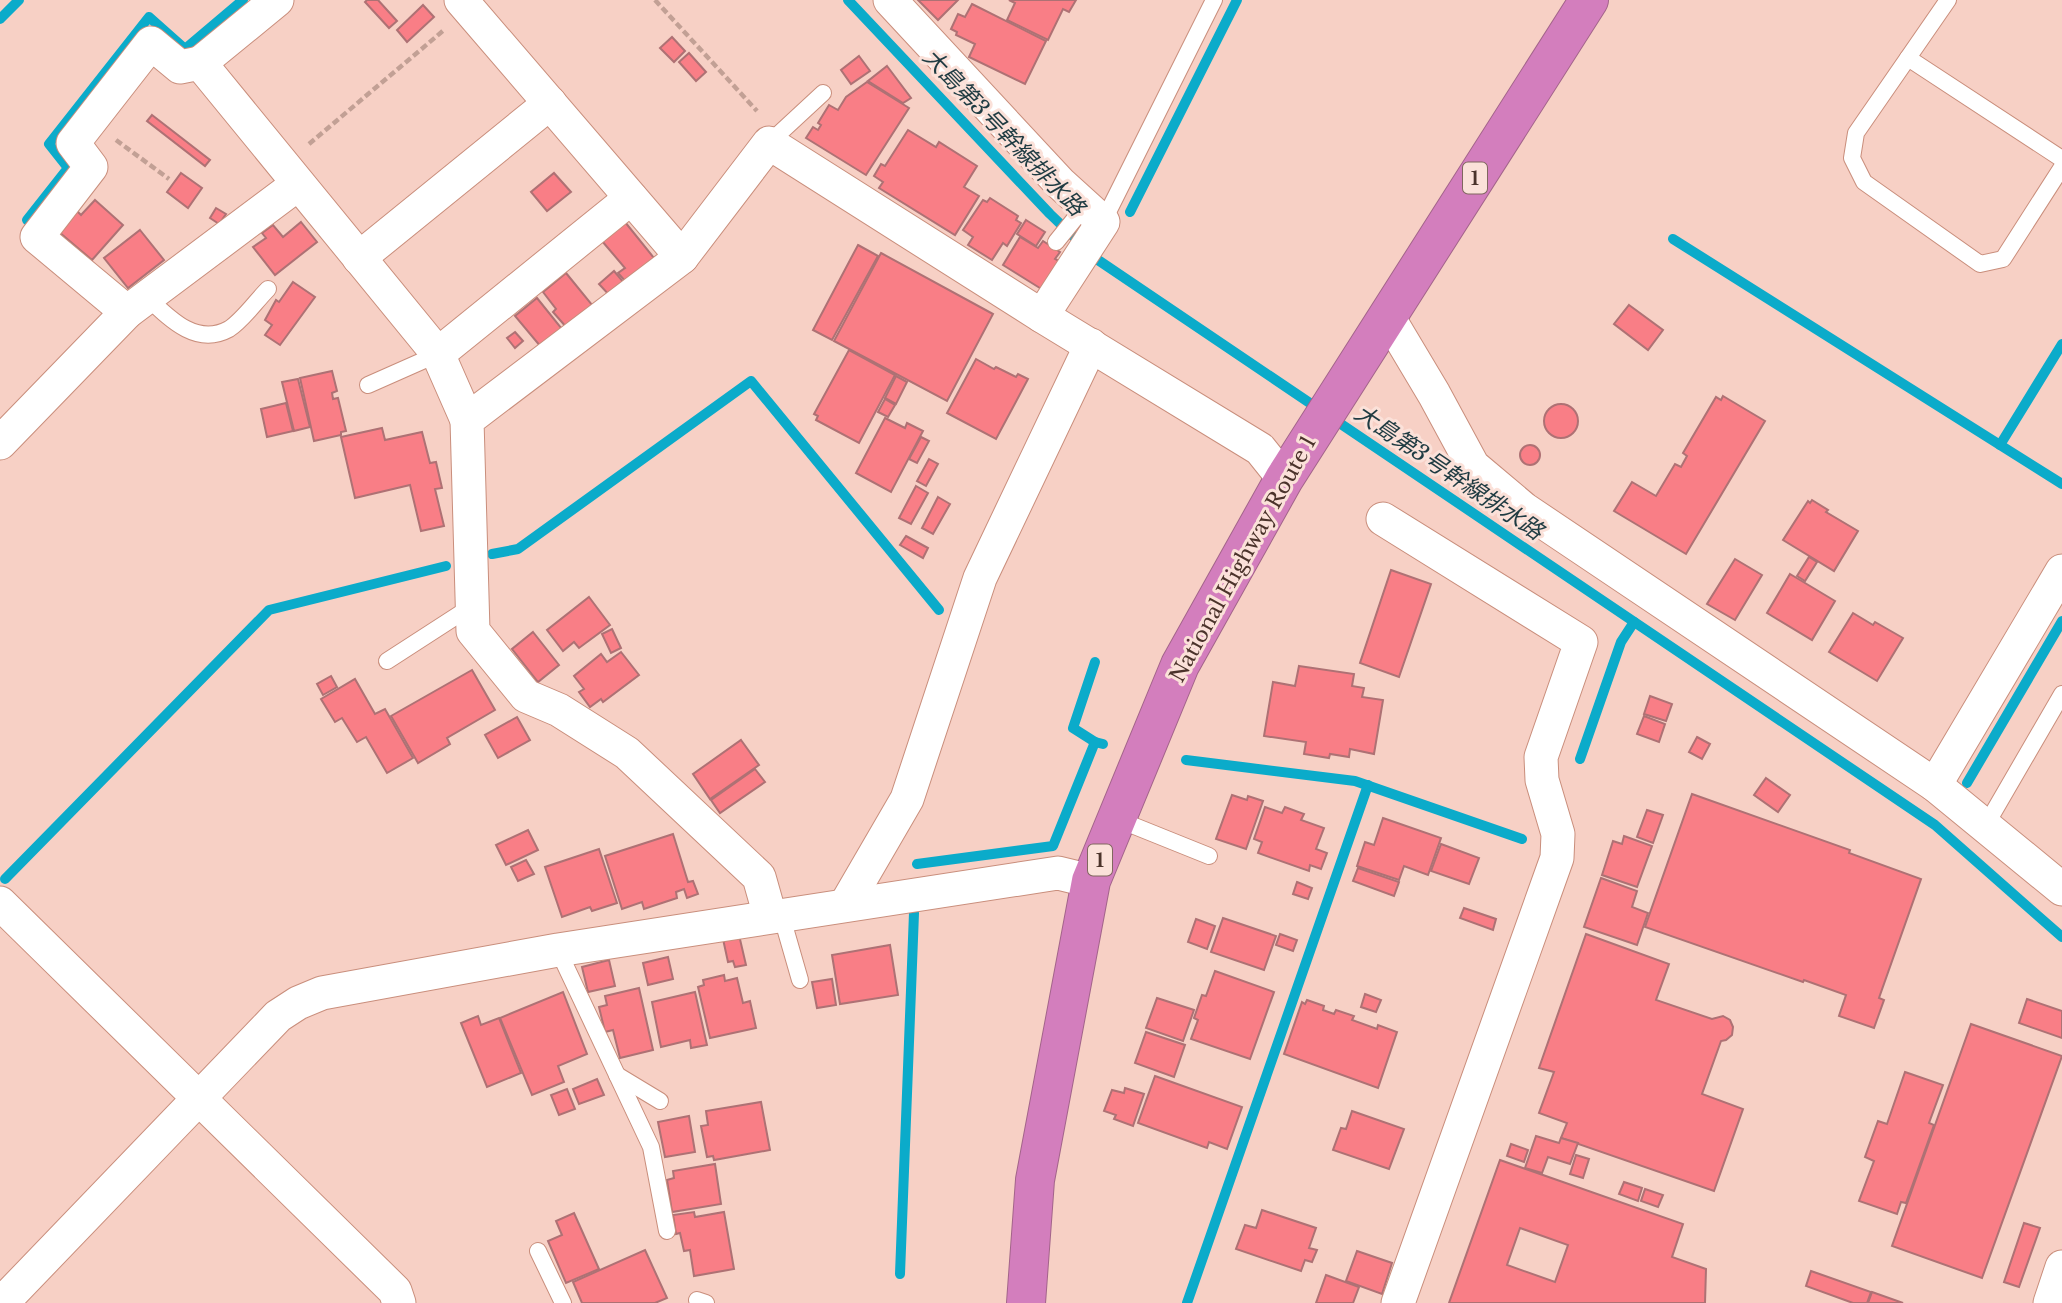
<svg xmlns="http://www.w3.org/2000/svg" width="2062" height="1303" viewBox="0 0 2062 1303" font-family="'Libre Baskerville','Noto Sans JP',serif">
  <style>
    .lines { fill: none; stroke-linecap: round; stroke-linejoin: round }
    .stream { stroke: #0babca; stroke-width: 10 }
    .building { fill: #f97e86; stroke: #ae7174; stroke-width: 2; fill-rule: evenodd }
    .lane-casing { stroke: #c98e7c; stroke-width: 18 }
    .street-casing { stroke: #c98e7c; stroke-width: 35 }
    .highway-casing { stroke: #a3648a; stroke-width: 40 }
    .path { stroke: #c2a095; stroke-width: 4.5; stroke-dasharray: 7 3.5; stroke-linecap: butt }
    .lane { stroke: #fff; stroke-width: 16 }
    .street { stroke: #fff; stroke-width: 33 }
    .highway { stroke: #d37ebd; stroke-width: 38 }
    .labels { text-anchor: middle; stroke-width: 6; stroke-linejoin: round; paint-order: stroke }
    .shield { fill: #fbe1d9; stroke: #80675f; stroke-width: 2 }
    .shield-label { font-size: 19px; font-weight: bold; fill: #4b332b }
    .street-label { font-size: 21px; fill: #4b332b; stroke: #fbe1d9 }
    .water-label { font-size: 23px; font-style: italic; fill: #1f3b42; stroke: #fbe1d9 }
  </style>
  <rect width="100%" height="100%" fill="#f7d0c5"/>
  <g class="lines">
    <g class="stream">
      <path d="M848,0L1050,214L1098,260L1935,825L2062,937"/>
      <path d="M0,19L19,0"/>
      <path d="M1130,212L1237,0"/>
      <path d="M27,220L68,168L49,144L149,17L185,49L243,0"/>
      <path d="M1673,239L2062,484"/>
      <path d="M2000,445L2062,344"/>
      <path d="M492,554L518,549L751,381L939,610"/>
      <path d="M1095,662L1073,728L1095,742L1103,744"/>
      <path d="M1580,759L1621,642L1634,622"/>
      <path d="M1186,760L1355,781L1522,839"/>
      <path d="M1967,783L2062,621"/>
      <path d="M917,864L1053,846L1095,742"/>
      <path d="M5,879L269,610L446,566"/>
      <path d="M900,1274L914,913"/>
      <path d="M1187,1303L1368,785"/>
    </g>
  </g>
  <g class="building">
    <path d="M367,0H378L397,21L389,28L365,2Z"/>
    <path d="M918,0H958L938,20Z"/>
    <path d="M1009,0H1076L1069,12L1063,9L1048,40L1007,20L1015,3Z"/>
    <path d="M972,4L1046,41L1025,84L969,57L975,44L956,35L957,32L951,29L958,14L965,17Z"/>
    <path d="M423,5L434,17L407,42L397,30Z"/>
    <path d="M672,37L685,51L674,62L660,48Z"/>
    <path d="M689,53L706,72L696,81L679,62Z"/>
    <path d="M859,56L870,71L851,84L841,70Z"/>
    <path d="M887,66L911,98L903,103L868,81Z"/>
    <path d="M867,82L909,108L866,175L806,138L813,127L818,130L821,125L818,123L829,105L838,110L846,97Z"/>
    <path d="M152,115L210,160L205,166L147,121Z"/>
    <path d="M908,130L936,147L939,142L977,166L964,187L979,196L955,235L879,188L883,182L874,176L881,164L885,166Z"/>
    <path d="M181,173L202,188L188,208L167,192Z"/>
    <path d="M554,173L571,192L547,211L531,192Z"/>
    <path d="M990,198L1018,216L1016,220L1021,223L1007,246L1003,243L992,260L968,245L973,237L963,230L983,200L987,202Z"/>
    <path d="M95,200L123,225L92,260L59,232L77,211L81,215Z"/>
    <path d="M216,208L226,214L219,224L210,218Z"/>
    <path d="M1026,220L1045,232L1036,246L1017,234Z"/>
    <path d="M301,222L317,242L275,275L253,247L266,238L262,233L273,225L283,237Z"/>
    <path d="M625,222L654,258L626,282L618,273L625,268L602,241Z"/>
    <path d="M140,230L164,260L128,288L104,258Z"/>
    <path d="M1020,237L1038,248L1043,241L1060,252L1055,259L1061,262L1043,290L1003,265Z"/>
    <path d="M858,245L878,256L832,340L813,330Z"/>
    <path d="M881,253L993,314L947,401L834,341Z"/>
    <path d="M614,271L625,284L610,296L599,284Z"/>
    <path d="M566,273L593,306L567,328L553,312L556,309L543,292Z"/>
    <path d="M293,282L315,297L280,345L265,335L272,325L265,320L276,300L279,302Z"/>
    <path d="M537,298L562,329L541,347L515,316Z"/>
    <path d="M1629,305L1663,330L1648,350L1614,324Z"/>
    <path d="M515,332L523,341L515,348L507,338Z"/>
    <path d="M849,350L895,375L859,443L816,420L818,416L814,414Z"/>
    <path d="M976,359L994,369L996,367L1016,377L1018,374L1028,379L996,439L947,413Z"/>
    <path d="M332,371L337,391L332,393L333,399L338,398L346,431L341,432V435L314,441L300,378Z"/>
    <path d="M896,376L907,382L896,404L885,398Z"/>
    <path d="M298,379L310,427L294,431L282,382Z"/>
    <path d="M1723,396L1765,421L1686,554L1614,511L1632,482L1656,496L1675,464L1681,467L1687,456L1683,453L1716,397L1721,400Z"/>
    <path d="M885,399L895,405L888,417L878,412Z"/>
    <path d="M286,403L293,431L267,437L261,409Z"/>
    <circle cx="1561" cy="421" r="17"/>
    <path d="M885,418L905,428L907,423L923,431L891,492L856,473Z"/>
    <path d="M382,428L385,440L422,432L430,463L436,462L442,488L435,489L444,526L421,531L410,485L355,498L341,437Z"/>
    <path d="M921,437L929,441L917,463L909,459Z"/>
    <circle cx="1530" cy="455" r="10"/>
    <path d="M929,459L938,464L926,486L917,481Z"/>
    <path d="M916,486L928,493L911,524L899,518Z"/>
    <path d="M938,497L950,504L933,534L922,528Z"/>
    <path d="M1812,500L1828,510L1826,512L1858,531L1834,571L1783,540L1808,501L1810,503Z"/>
    <path d="M906,536L928,548L923,558L900,545Z"/>
    <path d="M1809,557L1817,562L1805,581L1797,576Z"/>
    <path d="M1735,559L1762,575L1735,620L1707,604Z"/>
    <path d="M1391,570L1431,584L1399,677L1360,663Z"/>
    <path d="M1790,574L1835,601L1812,640L1767,613Z"/>
    <path d="M589,597L610,625L579,648L574,642L563,651L547,630Z"/>
    <path d="M1853,613L1873,625L1875,622L1903,638L1877,681L1829,652Z"/>
    <path d="M612,629L621,648L611,653L602,634Z"/>
    <path d="M533,632L559,665L538,682L512,649Z"/>
    <path d="M621,652L639,675L603,702L601,699L590,707L579,692L584,689L574,676L601,654L607,662Z"/>
    <path d="M1299,666L1354,674L1352,686L1364,688L1362,697L1383,700L1374,754L1350,749L1349,757L1330,754L1329,758L1304,754L1306,742L1264,736L1273,682L1295,686Z"/>
    <path d="M472,670L495,710L447,738L450,744L418,763L391,716Z"/>
    <path d="M331,676L337,687L323,695L317,684Z"/>
    <path d="M355,679L375,714L385,709L413,758L387,773L366,737L357,742L342,718L335,722L321,699Z"/>
    <path d="M1650,696L1672,704L1666,721L1644,714Z"/>
    <path d="M1644,716L1665,724L1659,742L1637,734Z"/>
    <path d="M517,717L530,740L498,758L485,735Z"/>
    <path d="M1697,737L1710,744L1702,759L1689,752Z"/>
    <path d="M741,740L759,765L710,799L693,774Z"/>
    <path d="M755,769L765,782L720,813L711,800Z"/>
    <path d="M1766,778L1790,795L1778,812L1754,795Z"/>
    <path d="M1692,794L1850,850L1849,853L1921,879L1879,998L1884,1000L1874,1028L1839,1016L1846,995L1804,980L1803,982L1645,927Z"/>
    <path d="M1232,795L1247,800L1248,796L1263,801L1246,849L1216,839Z"/>
    <path d="M1265,807L1282,813L1285,807L1304,814L1301,820L1324,828L1316,849L1327,853L1321,869L1310,865L1309,871L1258,853L1262,842L1254,839Z"/>
    <path d="M1647,810L1663,815L1653,843L1637,837Z"/>
    <path d="M1383,818L1441,838L1428,875L1404,866L1399,880L1357,866L1365,842L1374,845Z"/>
    <path d="M528,830L538,850L506,865L496,845Z"/>
    <path d="M673,834L688,882L693,881L698,894L687,898L684,889L676,892L677,898L644,909L642,902L622,909L605,856Z"/>
    <path d="M1624,836L1652,846L1637,887L1602,875L1613,841L1622,844Z"/>
    <path d="M1441,844L1479,858L1469,884L1431,871Z"/>
    <path d="M599,849L617,903L592,911L590,907L562,917L545,867Z"/>
    <path d="M526,860L534,874L518,881L511,867Z"/>
    <path d="M1358,868L1399,882L1394,896L1353,881Z"/>
    <path d="M1601,878L1637,891L1632,907L1648,913L1637,945L1584,927Z"/>
    <path d="M1297,882L1312,888L1308,899L1293,894Z"/>
    <path d="M1464,908L1496,919L1493,930L1460,918Z"/>
    <path d="M1223,918L1276,936L1264,970L1211,952Z"/>
    <path d="M1196,919L1215,926L1207,949L1188,942Z"/>
    <path d="M1280,934L1297,940L1293,951L1276,945Z"/>
    <path d="M1586,934L1669,964L1656,1000L1712,1019L1723,1016L1730,1020L1733,1027L1732,1035L1726,1040L1721,1041L1702,1094L1743,1109L1714,1191L1561,1138L1567,1123L1539,1113L1554,1072L1539,1068Z"/>
    <path d="M739,935L746,965L735,967L733,961L728,962L723,939Z"/>
    <path d="M890,945L898,995L840,1004L832,955Z"/>
    <path d="M668,957L673,979L648,985L643,963Z"/>
    <path d="M609,960L615,986L588,992L582,967Z"/>
    <path d="M1215,971L1274,992L1250,1059L1191,1039L1198,1020L1194,1018L1202,995L1206,996Z"/>
    <path d="M724,975L725,981L737,978L743,1003L750,1001L756,1028L710,1038L698,987L704,985L703,980Z"/>
    <path d="M832,979L836,1005L817,1008L812,982Z"/>
    <path d="M639,988L653,1050L620,1058L613,1030L605,1032L599,1007L607,1005L605,996Z"/>
    <path d="M563,992L587,1054L558,1066L564,1082L532,1095L500,1018Z"/>
    <path d="M695,992L707,1045L691,1048L690,1040L661,1047L652,1002Z"/>
    <path d="M1365,994L1381,1000L1376,1012L1361,1007Z"/>
    <path d="M1157,998L1194,1010L1183,1041L1146,1028Z"/>
    <path d="M2027,999L2062,1011V1038L2019,1023Z"/>
    <path d="M1307,1000L1324,1006L1323,1010L1334,1014L1336,1010L1354,1016L1352,1020L1377,1029L1378,1025L1397,1032L1378,1088L1284,1054L1302,1002L1305,1004Z"/>
    <path d="M478,1016L481,1025L499,1018L521,1073L487,1087L461,1023Z"/>
    <path d="M1971,1024L2062,1056L1982,1278L1892,1246Z"/>
    <path d="M1146,1032L1185,1045L1174,1077L1135,1063Z"/>
    <path d="M1905,1072L1943,1085L1929,1123L1934,1125L1906,1203L1901,1202L1897,1214L1859,1201L1874,1161L1865,1157L1878,1121L1887,1124Z"/>
    <path d="M1155,1076L1242,1107L1227,1149L1209,1142L1207,1148L1138,1123Z"/>
    <path d="M597,1079L604,1095L579,1104L573,1089Z"/>
    <path d="M1125,1088L1144,1094L1133,1126L1114,1119L1116,1115L1104,1111L1112,1090L1124,1093Z"/>
    <path d="M567,1089L575,1109L559,1115L551,1095Z"/>
    <path d="M761,1102L770,1150L714,1160L713,1156L707,1157L701,1126L708,1125L706,1111Z"/>
    <path d="M1352,1111L1404,1129L1389,1169L1333,1150L1341,1128L1346,1129Z"/>
    <path d="M689,1116L695,1152L665,1157L658,1122Z"/>
    <path d="M1536,1136L1559,1143L1561,1138L1578,1143L1570,1164L1548,1157L1542,1173L1525,1168Z"/>
    <path d="M1511,1144L1528,1150L1524,1162L1507,1156Z"/>
    <path d="M1576,1155L1589,1159L1583,1178L1570,1174Z"/>
    <path d="M1500,1160L1683,1224L1672,1257L1706,1269L1705,1303H1449ZM1520,1228L1568,1245L1555,1282L1507,1265Z"/>
    <path d="M715,1164L721,1204L672,1212L667,1180L674,1178L673,1171Z"/>
    <path d="M1624,1182L1642,1188L1638,1201L1619,1194Z"/>
    <path d="M1645,1189L1663,1195L1658,1207L1641,1201Z"/>
    <path d="M1262,1210L1316,1228L1309,1248L1317,1250L1312,1262L1305,1260L1301,1271L1236,1249L1245,1225L1256,1228Z"/>
    <path d="M694,1212L695,1217L724,1212L734,1269L694,1276L690,1250L684,1251L680,1233L676,1234L673,1215Z"/>
    <path d="M574,1213L599,1269L566,1283L548,1241L562,1235L556,1221Z"/>
    <path d="M2024,1223L2040,1228L2019,1287L2004,1282Z"/>
    <path d="M645,1250L667,1298L655,1303H582L573,1282Z"/>
    <path d="M1357,1251L1392,1263L1382,1294L1346,1281Z"/>
    <path d="M1811,1271L1871,1292L1867,1303H1853L1806,1286Z"/>
    <path d="M1326,1275L1359,1287L1353,1303H1316Z"/>
    <path d="M1872,1292L1903,1303H1868Z"/>
  </g>
  <g class="lines">
    <g class="lane-casing">
      <g id="lane">
        <path d="M1948,0L1856,133L1852,158L1864,182L1980,264L2003,259L2062,167"/>
        <path d="M1908,58L2062,159"/>
        <path d="M769,143L823,93"/>
        <path d="M1103,222L1214,0"/>
        <path d="M1056,242L1085,206"/>
        <path d="M147,297C169,318 196,347 229,329C243,320 256,301 268,289"/>
        <path d="M368,385L438,354"/>
        <path d="M387,661L472,606"/>
        <path d="M1117,819L1209,856"/>
        <path d="M1986,825L2062,694"/>
        <path d="M781,914L800,980"/>
        <path d="M558,950L651,1147L667,1231"/>
        <path d="M617,1075L660,1101"/>
        <path d="M538,1251L563,1303"/>
        <path d="M697,1300L706,1303"/>
      </g>
    </g>
    <g class="street-casing">
      <g id="street">
        <path d="M277,0L200,63L438,354L467,420"/>
        <path d="M461,0L682,257L467,420L473,631L526,696L559,710L627,753L759,877L770,916"/>
        <path d="M890,0L1060,183L1103,222L1042,316"/>
        <path d="M682,257L769,143L1042,316L1260,449L1284,479"/>
        <path d="M359,258L550,103"/>
        <path d="M127,312L37,237L91,167L73,143L151,43L180,67L200,63"/>
        <path d="M1385,319L1394,327L1434,394L1473,466L1524,509L1935,785L2062,889"/>
        <path d="M438,354L631,198"/>
        <path d="M0,443L127,312L298,184"/>
        <path d="M1383,519L1581,642L1541,757L1542,780L1558,834L1557,858L1398,1303"/>
        <path d="M1935,785L2062,571"/>
        <path d="M0,903L395,1291L399,1303"/>
        <path d="M846,904L907,799L980,578L1091,345"/>
        <path d="M2,1303L278,1016L298,1003L322,993L558,950L1058,873L1091,881"/>
        <path d="M2050,1303L2062,1267"/>
      </g>
    </g>
    <g class="highway-casing">
      <path id="highway" d="M1026,1303L1035,1180L1091,881L1180,665L1284,479L1589,0"/>
    </g>
    <g class="path">
      <path d="M655,0L757,111"/>
      <path d="M116,140L169,179"/>
      <path d="M309,144L444,30"/>
    </g>
    <use href="#lane" class="lane"/>
    <use href="#street" class="street"/>
    <use href="#highway" class="highway"/>
  </g>
  <g class="labels">
    <g class="shield">
      <rect x="1463" y="162.5" width="24" height="31" rx="5"/>
      <rect x="1088" y="844.5" width="24" height="31" rx="5"/>
    </g>
    <g class="shield-label">
      <text x="1475" y="185">1</text>
      <text x="1100" y="867">1</text>
    </g>
    <g class="street-label">
      <text transform="translate(1243 559) rotate(-61)" y="7">National Highway Route 1</text>
    </g>
    <g class="water-label">
      <text transform="translate(1004 132) rotate(46)" y="8">大島第3号幹線排水路</text>
      <text transform="translate(1449 472) rotate(34)" y="8">大島第3号幹線排水路</text>
    </g>
  </g>
</svg>
